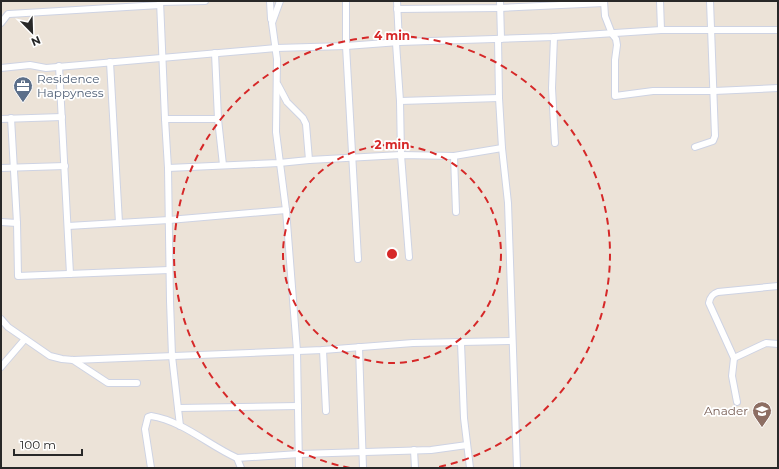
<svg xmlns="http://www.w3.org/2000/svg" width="779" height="469" viewBox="0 0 779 469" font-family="Montserrat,sans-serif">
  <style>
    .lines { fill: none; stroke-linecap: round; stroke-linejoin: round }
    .minor-casing { stroke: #ced3e3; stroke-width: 8 }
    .minor { stroke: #fff; stroke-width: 6 }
    .ring { fill: none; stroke: #d62828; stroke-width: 2; stroke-dasharray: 7 5 }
    .labels { text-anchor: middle; stroke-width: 3.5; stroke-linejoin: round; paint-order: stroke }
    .service-label { font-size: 12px; fill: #4e5e75; stroke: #fff; text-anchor: start }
    .education-label { font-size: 12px; fill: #785e54; stroke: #fff; text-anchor: end }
    .centre { fill: #d62828; stroke: #fff; stroke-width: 2 }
    .ring-label { font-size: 12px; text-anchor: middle; font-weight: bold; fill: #d62828; stroke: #fff; stroke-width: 3.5; stroke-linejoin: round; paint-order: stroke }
  </style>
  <rect width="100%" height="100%" fill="#ece3d8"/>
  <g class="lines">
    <g class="minor-casing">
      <g id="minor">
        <path d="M160,1L165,119L168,168L170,301L172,356L180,426"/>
        <path d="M270,1L271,19"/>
        <path d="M280,1L272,23L277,59L276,132L286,210L297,351L299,468"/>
        <path d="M346,1V46L358,259"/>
        <path d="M397,1L399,42"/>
        <path d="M500,1L501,39"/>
        <path d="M604,1L605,16L612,34L616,39L617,45L615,60V96L653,91H714L778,88"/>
        <path d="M660,1L661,30"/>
        <path d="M160,2L205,1"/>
        <path d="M397,9L500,8L604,3"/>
        <path d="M1,23L8,14H9L160,5"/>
        <path d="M554,37L552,88L555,143"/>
        <path d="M498,39L499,98L502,148L508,203L517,468"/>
        <path d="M396,43L400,101L401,155L409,257"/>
        <path d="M215,53L218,119"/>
        <path d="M110,62L119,223"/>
        <path d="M59,66L70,274"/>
        <path d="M1,68L30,65L46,68L276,48L346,46L399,42L554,37L661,30H778"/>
        <path d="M278,85L287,102L303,118L306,124L309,160"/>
        <path d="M400,101L499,98"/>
        <path d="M11,118L17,223L18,276L169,270"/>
        <path d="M1,119L62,117"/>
        <path d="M165,119H218L223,165"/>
        <path d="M695,147L713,141L715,136L710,1"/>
        <path d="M454,156L456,212"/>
        <path d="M1,168L65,166"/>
        <path d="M168,168L279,163L309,160L401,155L454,156L502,148"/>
        <path d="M1,222L17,223"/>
        <path d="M68,226L169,220L286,210"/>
        <path d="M1,319L8,327L50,356L62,359L73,360L323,350L413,343L512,341"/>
        <path d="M461,343L464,418L470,468"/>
        <path d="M359,347L363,468"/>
        <path d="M323,350L326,411"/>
        <path d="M734,358L766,343L778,344"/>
        <path d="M73,360L108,383H137"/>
        <path d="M1,367L25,339"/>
        <path d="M737,402L732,376L734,358L709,303C710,297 712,294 718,292L778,286"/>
        <path d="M178,408L298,406"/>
        <path d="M414,450L415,468"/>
        <path d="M237,458L299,454L431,450L467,445"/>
        <path d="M151,468L145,429L148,417L151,416C183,421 208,445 237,458L241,468"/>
      </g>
    </g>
    <use href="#minor" class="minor"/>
  </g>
  <g class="ring">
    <circle cx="392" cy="254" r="109"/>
    <path d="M350 468A218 218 0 1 1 434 468"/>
  </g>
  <defs>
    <g id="office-pin" transform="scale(1)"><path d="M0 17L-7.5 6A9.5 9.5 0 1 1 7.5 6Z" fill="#5c6f8a" stroke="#fff"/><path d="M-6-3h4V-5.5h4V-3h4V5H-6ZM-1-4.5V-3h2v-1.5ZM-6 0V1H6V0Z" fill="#fff"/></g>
    <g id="school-pin" transform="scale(1)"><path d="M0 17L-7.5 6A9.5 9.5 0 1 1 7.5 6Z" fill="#8d6e63" stroke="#fff"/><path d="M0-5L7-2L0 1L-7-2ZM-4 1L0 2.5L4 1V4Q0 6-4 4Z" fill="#fff"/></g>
  </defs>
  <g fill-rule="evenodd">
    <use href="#office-pin" x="23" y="86"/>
    <use href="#school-pin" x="762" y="411"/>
  </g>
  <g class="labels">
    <g class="service-label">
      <text x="37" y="83">Residence<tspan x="37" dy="14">Happyness</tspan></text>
    </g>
    <g class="education-label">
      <text x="748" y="415">Anader</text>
    </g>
  </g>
  <circle cx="392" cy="254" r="6" class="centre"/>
  <g class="ring-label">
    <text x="392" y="40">4 min</text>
    <text x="392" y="149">2 min</text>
  </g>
  <rect width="779" height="469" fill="none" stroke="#282828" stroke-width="4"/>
  <g transform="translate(32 32) rotate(157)" stroke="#ffffff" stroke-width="3" paint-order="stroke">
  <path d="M0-3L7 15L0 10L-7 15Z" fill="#282828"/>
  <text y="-6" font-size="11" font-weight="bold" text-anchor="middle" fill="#282828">N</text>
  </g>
  <path d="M14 449v6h68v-6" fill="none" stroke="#282828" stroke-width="2"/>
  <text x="20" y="449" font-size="12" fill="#282828" stroke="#ffffff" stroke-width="3" paint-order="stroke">100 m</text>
</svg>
